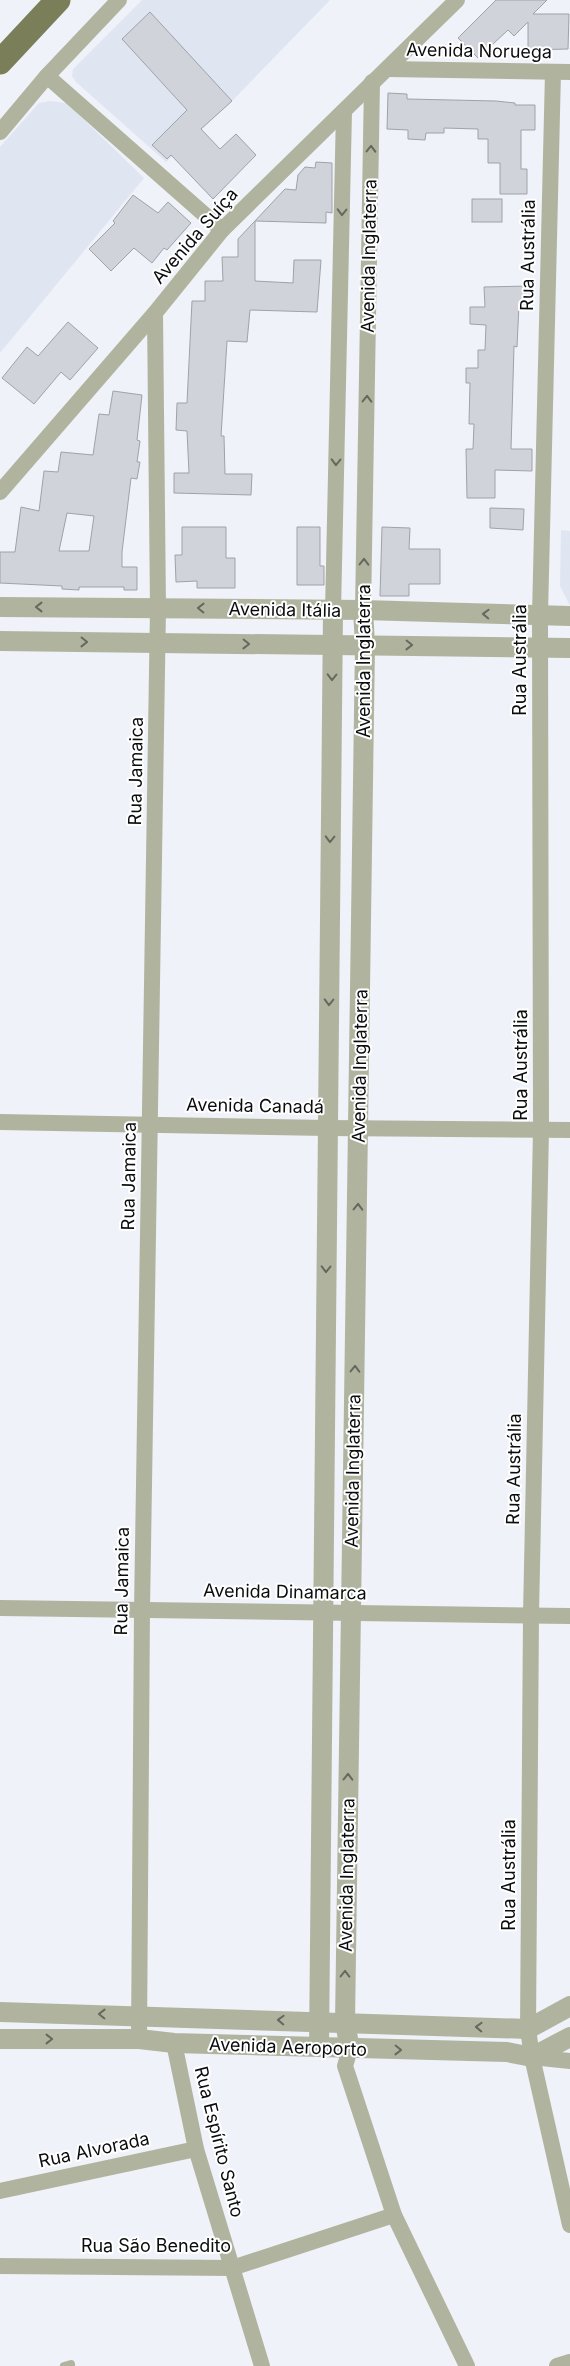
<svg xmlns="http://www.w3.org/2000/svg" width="570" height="2366" viewBox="0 0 570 2366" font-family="Inter,sans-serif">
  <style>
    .built { fill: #e0e5f2 }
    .building { fill: #d0d3da; stroke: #9fa2a8; fill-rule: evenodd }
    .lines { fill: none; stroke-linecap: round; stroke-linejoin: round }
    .service { stroke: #b0b49f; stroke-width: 8 }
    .minor { stroke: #b0b49f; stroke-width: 16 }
    .tertiary { stroke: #b0b49f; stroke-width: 20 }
    .primary { stroke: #7a7f59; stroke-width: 25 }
    .oneway { stroke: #66685e }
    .labels { text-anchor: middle; stroke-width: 4; stroke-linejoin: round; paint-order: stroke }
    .street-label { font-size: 18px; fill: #0b0c0e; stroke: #fff }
  </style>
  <rect width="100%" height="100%" fill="#eff2f9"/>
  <g class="built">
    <path d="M142,0H330L232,101L166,162L76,82L72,76L73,69Z"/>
    <path d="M50,101L65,103L73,109L144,178L0,353V147L39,103Z"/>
    <path d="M561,530L570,531V606L560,586Z"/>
  </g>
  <g class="building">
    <path d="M496,0H547L533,14H569L568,49L528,50V22L514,36L508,30L478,58L458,38Z"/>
    <path d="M150,12L232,101L201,129L220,149L236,134L256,155L213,199L171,155L167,159L152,145L187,110L122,39Z"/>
    <path d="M388,93L407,94V99L496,101L515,103V105H535V130H521V169H527V194H500V163H488V139H478V129L444,128V133H426L425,140L408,139V130L387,129Z"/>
    <path d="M316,162L332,163V213L326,212V223L255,221V281L293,283L294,260H321L317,312L250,310L247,342L227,341L221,436H224L225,474H252L251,495L174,493V473H189L187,431L176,430L177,403H187L192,301H205V281H223L222,257H238V239L285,189L296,190L298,175L305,167L315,168Z"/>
    <path d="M133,195L158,213L168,202L191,223L167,250L164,248L152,263L134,248L111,271L89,249L115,223L113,221Z"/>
    <rect x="472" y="199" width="30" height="23"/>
    <path d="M529,286L530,304H519L517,347L514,346L511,449H532V471L495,470V498H467L466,449H473L474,424H469L470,383H466V368H478V350H485L486,325L470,324V307H485L484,287Z"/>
    <path d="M68,322L98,348L70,380L61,372L34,404L2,378L27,347L38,356Z"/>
    <path d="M113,391L142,395L137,440L140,441L137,462H140L137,479L131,478L122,552V567H137V590H124V587H79V590L62,589V586L0,583V552H15L21,507L39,511L44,471L58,472L61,452L93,455L99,414L109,415ZM67,513L94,516L89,551H59Z"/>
    <path d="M490,508L524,509L523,530L490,528Z"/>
    <path d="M182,527H226V558H235V588H197V581L176,582L175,555H182Z"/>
    <path d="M297,527H320V566H324V585H297Z"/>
    <path d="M382,527L410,528L409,549H440V584H409V596H380Z"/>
  </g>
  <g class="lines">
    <path class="service" d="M64,2366L71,2364"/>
    <g class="minor">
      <path d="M387,69L570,72"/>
      <path d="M553,72L540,615L541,1130L531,1615L528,2029L532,2057L570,2225"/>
      <path d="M47,76L222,230"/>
      <path d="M0,132L47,76L119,0"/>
      <path d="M0,492L155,313L222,230L457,0"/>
      <path d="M363,610L372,82"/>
      <path d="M333,611L344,111"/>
      <path d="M0,1122L328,1128L570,1130"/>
      <path d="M0,1608L570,1616"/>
      <path d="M139,2039L142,1610L158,608L155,313"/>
      <path d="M174,2043L196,2149L262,2366"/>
      <path d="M350,2049L345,2066L394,2215L467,2366"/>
      <path d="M532,2057L570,2061"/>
      <path d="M0,2191L196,2149"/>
      <path d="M0,2266L232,2268L394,2215"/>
      <path d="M557,2366L570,2362"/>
    </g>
    <g class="tertiary">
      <path d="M0,607L363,610L570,616"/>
      <path d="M0,641L570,648"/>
      <path d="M0,2012L528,2029L570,2006"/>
      <path d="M0,2039H139L174,2043L507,2052L532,2057L570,2037"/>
      <path d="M319,2047L333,611"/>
      <path d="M350,2049L345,2023L365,644L363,610"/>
    </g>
    <path class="primary" d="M0,62L58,0"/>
  </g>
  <defs><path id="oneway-chevron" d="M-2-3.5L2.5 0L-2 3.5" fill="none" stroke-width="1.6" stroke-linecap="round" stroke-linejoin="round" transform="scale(1.25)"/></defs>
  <g class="oneway">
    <use href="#oneway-chevron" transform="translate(371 149) rotate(-89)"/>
    <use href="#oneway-chevron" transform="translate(342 212) rotate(91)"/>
    <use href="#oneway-chevron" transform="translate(367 399) rotate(-89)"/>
    <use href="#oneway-chevron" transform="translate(336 462) rotate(91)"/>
    <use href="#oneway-chevron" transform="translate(364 562) rotate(-89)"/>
    <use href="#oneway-chevron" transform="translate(39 607) rotate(-180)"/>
    <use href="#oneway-chevron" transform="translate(201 608) rotate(-179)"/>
    <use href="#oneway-chevron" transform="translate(486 614) rotate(-178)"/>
    <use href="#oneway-chevron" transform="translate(84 642) rotate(1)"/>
    <use href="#oneway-chevron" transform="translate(246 644) rotate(1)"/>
    <use href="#oneway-chevron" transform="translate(409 645) rotate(1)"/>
    <use href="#oneway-chevron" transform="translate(332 677) rotate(91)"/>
    <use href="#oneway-chevron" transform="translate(330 839) rotate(91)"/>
    <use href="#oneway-chevron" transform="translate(329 1002) rotate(91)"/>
    <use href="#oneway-chevron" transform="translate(358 1207) rotate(-89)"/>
    <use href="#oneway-chevron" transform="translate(326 1269) rotate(91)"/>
    <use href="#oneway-chevron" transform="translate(355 1369) rotate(-89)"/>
    <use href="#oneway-chevron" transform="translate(348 1777) rotate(-89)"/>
    <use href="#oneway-chevron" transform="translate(345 1974) rotate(-89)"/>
    <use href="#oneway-chevron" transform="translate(102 2014) rotate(-179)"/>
    <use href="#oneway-chevron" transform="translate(281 2020) rotate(-178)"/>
    <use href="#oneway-chevron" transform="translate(479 2027) rotate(-178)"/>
    <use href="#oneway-chevron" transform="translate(49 2039)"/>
    <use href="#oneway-chevron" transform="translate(398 2050) rotate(1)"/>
  </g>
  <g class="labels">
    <g class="street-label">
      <text transform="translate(479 51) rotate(1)" y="6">Avenida Noruega</text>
      <text transform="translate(195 236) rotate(-49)" y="6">Avenida Suíça</text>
      <text transform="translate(528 255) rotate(-89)" y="6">Rua Austrália</text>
      <text transform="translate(369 256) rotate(-89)" y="6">Avenida Inglaterra</text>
      <text transform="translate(285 610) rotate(1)" y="6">Avenida Itália</text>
      <text transform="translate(520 660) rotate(-90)" y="6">Rua Austrália</text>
      <text transform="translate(364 661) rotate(-90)" y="6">Avenida Inglaterra</text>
      <text transform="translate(136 771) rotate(-89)" y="6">Rua Jamaica</text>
      <text transform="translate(521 1065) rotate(-90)" y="6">Rua Austrália</text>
      <text transform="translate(360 1066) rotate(-89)" y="6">Avenida Inglaterra</text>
      <text transform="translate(255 1106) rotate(1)" y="6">Avenida Canadá</text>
      <text transform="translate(129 1176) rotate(-89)" y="6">Rua Jamaica</text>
      <text transform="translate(514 1469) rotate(-89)" y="6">Rua Austrália</text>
      <text transform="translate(353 1471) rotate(-89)" y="6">Avenida Inglaterra</text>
      <text transform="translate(122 1581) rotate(-89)" y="6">Rua Jamaica</text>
      <text transform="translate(285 1592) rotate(1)" y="6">Avenida Dinamarca</text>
      <text transform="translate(347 1875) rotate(-89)" y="6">Avenida Inglaterra</text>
      <text transform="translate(509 1875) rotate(-90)" y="6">Rua Austrália</text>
      <text transform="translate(288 2047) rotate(2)" y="6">Avenida Aeroporto</text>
      <text transform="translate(219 2142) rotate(76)" y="6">Rua Espírito Santo</text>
      <text transform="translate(94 2150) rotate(-12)" y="6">Rua Alvorada</text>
      <text x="156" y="2252">Rua São Benedito</text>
    </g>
  </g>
</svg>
